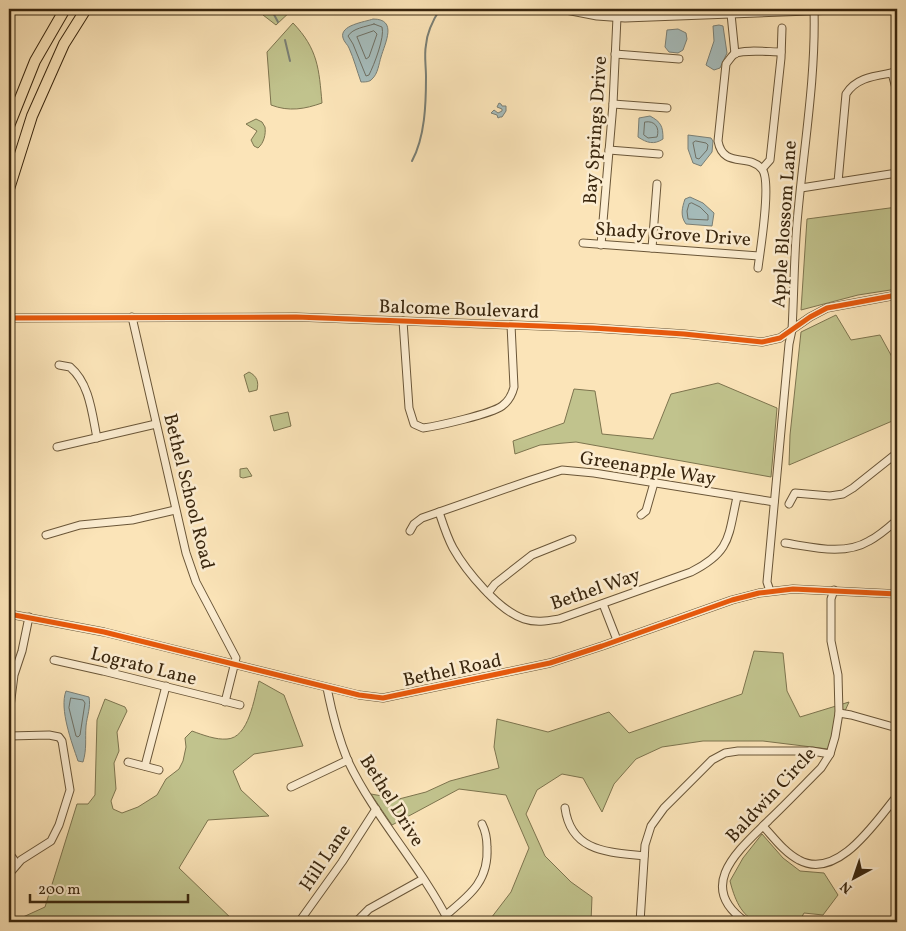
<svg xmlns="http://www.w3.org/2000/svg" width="906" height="931" viewBox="0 0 906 931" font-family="Vollkorn,serif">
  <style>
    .green { fill: #c1c38d; stroke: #7d744e }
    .water { fill: #a5bbba; stroke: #7a7f75 }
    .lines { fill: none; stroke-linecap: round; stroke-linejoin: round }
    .shore { stroke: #6f7064; stroke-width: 1 }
    .stream { stroke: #7a7f75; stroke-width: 2 }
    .minor-casing { stroke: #6a5638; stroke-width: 9 }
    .highway-casing { stroke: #39260e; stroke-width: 12 }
    .minor { stroke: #fcedd1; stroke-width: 7 }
    .highway { stroke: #fbe4b8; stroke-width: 10 }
    .cycleway-casing { stroke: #fcedd1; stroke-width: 8 }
    .cycleway { stroke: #e8590c; stroke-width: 5 }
    .labels { text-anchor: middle; stroke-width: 5; stroke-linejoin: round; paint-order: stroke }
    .street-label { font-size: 19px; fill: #39260e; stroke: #fcedd1 }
  </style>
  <rect width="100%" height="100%" fill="#fbe4b8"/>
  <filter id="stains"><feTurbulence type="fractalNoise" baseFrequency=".004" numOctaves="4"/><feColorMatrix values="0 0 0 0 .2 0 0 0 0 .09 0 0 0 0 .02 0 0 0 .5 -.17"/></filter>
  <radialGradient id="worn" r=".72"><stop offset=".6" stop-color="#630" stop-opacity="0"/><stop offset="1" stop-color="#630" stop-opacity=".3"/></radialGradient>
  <g class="green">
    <path d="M262,9H293L276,25L263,15Z"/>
    <path d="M293,23C318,49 319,69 322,103C305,109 289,112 271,105L267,52Z"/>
    <path d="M256,119L262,122L265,127C266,134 264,143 258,148L254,146L251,140L257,131L246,124Z"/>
    <path d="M897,207V289L858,295L801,310L807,219Z"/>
    <path d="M836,315L851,340L880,335L897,366V419L789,465L790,435L801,332Z"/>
    <path d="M249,372C257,376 259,382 257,390L249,392L244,375Z"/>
    <path d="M718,383L777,408L771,477L576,442L540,445L515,454L513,441L564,423L574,389L595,391L602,434L653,439L671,394Z"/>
    <path d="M288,412L291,426L274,431L270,416Z"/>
    <path d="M247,468L252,476L243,478L240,477V469Z"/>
    <path d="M754,651L783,653L787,691L800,717L849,702L828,749L763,741H703L662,747L636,759L614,784L602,812L583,778L562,774L537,790L526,814L545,856L571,882L592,897L591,922H488L511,892L529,848L506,795L459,789L392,825L371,794L399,799L426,792L450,781L499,768L494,747L497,719L548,732L609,712L629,733L742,694Z"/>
    <path d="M259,681L284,695L303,746L254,754L233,771L241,790L269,816L208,820L179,868L235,922H12L45,907L77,804H88L95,795L97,720L105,699L125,707L127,711L117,732L119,751L114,763L116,789L111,801L113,809L122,813L138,807L157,795L166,779L179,769L183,761L186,747L185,738L192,731C203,735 216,740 227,739C249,738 254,698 259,681Z"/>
    <path d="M762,834L783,858L800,871L824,873L838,895L823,915L804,913L799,922H758C741,917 734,897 730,881L743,858Z"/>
  </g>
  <g class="water">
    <path d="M373,19C398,19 385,43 381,57C379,63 378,74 372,79C370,82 365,82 361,82C357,71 354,59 349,48C348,45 344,42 343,38C339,25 365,22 373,19Z"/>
    <path d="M719,25L723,26L727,53L720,68L714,70L706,65L714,41L713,26Z"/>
    <path d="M678,29L686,33L687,39L683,50L678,53L669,52L665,47L667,30Z"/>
    <path d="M499,103L501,104L502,106H506V111L502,117H500L498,118L497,115L491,113L494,110L498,113L502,111V109L497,107Z"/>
    <path d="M650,116C661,122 663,126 663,139C654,145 647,143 638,137L639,118Z"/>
    <path d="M688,135L711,138L713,141L712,152L701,166L693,163L688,149Z"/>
    <path d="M690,197L703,203L714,213L712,226L686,224C680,216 682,208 685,199Z"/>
    <path d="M66,691L89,697C91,707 87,716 86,726C85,739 87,749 83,762L78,761C72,743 59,709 66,691Z"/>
  </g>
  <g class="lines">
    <g class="shore">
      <path d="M374,24L382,27C385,37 374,65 369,75L366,76L353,44L348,36C353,28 365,27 374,24Z"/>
      <path d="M374,31L377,34L369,57L366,59L357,37Z"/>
      <path d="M645,122C655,120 660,128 657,137L648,138L644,135Z"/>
      <path d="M696,141L706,143L708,145L707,150L699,159L696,158L693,143Z"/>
      <path d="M692,203L700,207L708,215V220L688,219L687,211L689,204Z"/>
      <path d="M71,698L83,700L85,703L80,735L78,737L76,736L69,708Z"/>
    </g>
    <g class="stream">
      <path d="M271,9L278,22"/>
      <path d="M285,40L290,61"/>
      <path d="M412,161C425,137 426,104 426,77C426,66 424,55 426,45C427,32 433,20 440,9"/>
    </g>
    <g class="minor-casing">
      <g id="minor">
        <path d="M561,9L597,16L625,18L863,9"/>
        <path d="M731,14L735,54"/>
        <path d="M615,54L679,59"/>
        <path d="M892,73L897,92"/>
        <path d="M613,104L667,108"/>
        <path d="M609,150L659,154"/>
        <path d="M762,169L770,160L781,58L782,28"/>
        <path d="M838,182L846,94C857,76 878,76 897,72"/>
        <path d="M801,188L897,173"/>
        <path d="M583,243L759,256"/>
        <path d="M601,245L613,104L617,17"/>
        <path d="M652,248L657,184"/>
        <path d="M758,268C760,251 772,181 762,169C749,153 723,169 718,141L726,64C729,60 731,57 734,54C744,49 769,52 781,52"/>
        <path d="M132,317L186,553L196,582L236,658L225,702"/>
        <path d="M9,318L296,317L593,328L684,334L762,342L780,338L810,317L827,308L897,295"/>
        <path d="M403,321L409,408L414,424L423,428C438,426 491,414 502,406C509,401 512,395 514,387L511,325"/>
        <path d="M59,365L70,367C90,384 92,414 97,438"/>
        <path d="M57,447L156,424"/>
        <path d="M789,504L795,493L830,496L843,494L853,488L897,453"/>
        <path d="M439,512C443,524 447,537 453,548C466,571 499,611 524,619C536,623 547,621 559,619L691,572C731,552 728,537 737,497"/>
        <path d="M641,515L646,511L654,483"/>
        <path d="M410,531L414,524L422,518L531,480L562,470L594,473L774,502"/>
        <path d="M46,535L80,525L132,520L175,510"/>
        <path d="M785,543C812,547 844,556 869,541C879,536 888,528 897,520"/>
        <path d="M770,591L767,582L789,344L792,330C794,294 794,258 797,223C803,151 816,80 814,9"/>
        <path d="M488,593L495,584L532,555L572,539"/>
        <path d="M603,604L617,640"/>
        <path d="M9,614L104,632L359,695L383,698L550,663L602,646L732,600L759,593L793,589L897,594"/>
        <path d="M54,660L103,671L240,705"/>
        <path d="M327,688C332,713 338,737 348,761C375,818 421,866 449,922"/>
        <path d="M839,713L851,715L897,728"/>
        <path d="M9,715L14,675L22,651L29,617"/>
        <path d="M9,736L49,735L59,737L62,741L70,790L59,825L51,841L21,860L9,874"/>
        <path d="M128,762L159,770"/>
        <path d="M145,766L166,686"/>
        <path d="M291,787L348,760"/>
        <path d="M565,808C571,852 608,852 644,856"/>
        <path d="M763,826C774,838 785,853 799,860C838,881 876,821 897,796"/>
        <path d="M9,853L17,864"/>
        <path d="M446,915C470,895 489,881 487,847C487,839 486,832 482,824"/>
        <path d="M299,922L342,862L376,809"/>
        <path d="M356,922L369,909L423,879"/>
        <path d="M640,922L645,845L651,826L664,808L712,760L725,753L738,751H812L830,754"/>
        <path d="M746,922C694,886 740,849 769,820C787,803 804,785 821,768L830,754L835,737L839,713L838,675L831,641V599L834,590"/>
        <path d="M891,922L897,916"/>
      </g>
    </g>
    <g class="highway-casing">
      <g id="highway">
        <path d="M9,126L35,61L65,9"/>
        <path d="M9,189L32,116L64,44L86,9"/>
      </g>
    </g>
    <use href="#minor" class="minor"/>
    <use href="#highway" class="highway"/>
    <g class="cycleway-casing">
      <g id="cycleway">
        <path d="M9,318L296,317L593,328L684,334L762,342L780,338L810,317L827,308L897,295"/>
        <path d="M9,614L104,632L359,695L383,698L550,663L602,646L732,600L759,593L793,589L897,594"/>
      </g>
    </g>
    <use href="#cycleway" class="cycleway"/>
  </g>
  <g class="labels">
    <g class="street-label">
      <text transform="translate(594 130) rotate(-86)" y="7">Bay Springs Drive</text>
      <text transform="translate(783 224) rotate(-86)" y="7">Apple Blossom Lane</text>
      <text transform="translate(673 233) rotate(4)" y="7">Shady Grove Drive</text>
      <text transform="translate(459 308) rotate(2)" y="7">Balcome Boulevard</text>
      <text transform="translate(648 467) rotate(9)" y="7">Greenapple Way</text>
      <text transform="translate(190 491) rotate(76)" y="7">Bethel School Road</text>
      <text transform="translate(595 588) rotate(-19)" y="7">Bethel Way</text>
      <text transform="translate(144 665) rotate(14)" y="7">Lograto Lane</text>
      <text transform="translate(452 669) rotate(-12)" y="7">Bethel Road</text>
      <text transform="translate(770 794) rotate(-47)" y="7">Baldwin Circle</text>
      <text transform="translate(393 800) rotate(58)" y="7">Bethel Drive</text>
      <text transform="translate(324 857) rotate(-56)" y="7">Hill Lane</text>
    </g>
  </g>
  <rect width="906" height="931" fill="none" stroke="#fbe4b8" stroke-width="30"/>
  <rect x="10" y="10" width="886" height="911" fill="none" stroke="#39260e" stroke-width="2.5"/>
  <rect x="15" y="15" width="876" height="901" fill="none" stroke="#39260e"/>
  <g transform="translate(854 878) rotate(220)" stroke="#fcedd1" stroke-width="4" paint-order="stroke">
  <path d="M0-4L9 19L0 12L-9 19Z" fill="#39260e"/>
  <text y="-8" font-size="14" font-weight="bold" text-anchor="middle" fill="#39260e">N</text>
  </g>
  <path d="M30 894v8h158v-8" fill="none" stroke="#39260e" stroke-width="2.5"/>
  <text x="38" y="894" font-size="15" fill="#39260e" stroke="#fcedd1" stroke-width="4" paint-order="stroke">200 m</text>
  <rect width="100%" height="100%" filter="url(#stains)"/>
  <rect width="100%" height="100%" fill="url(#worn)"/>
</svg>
